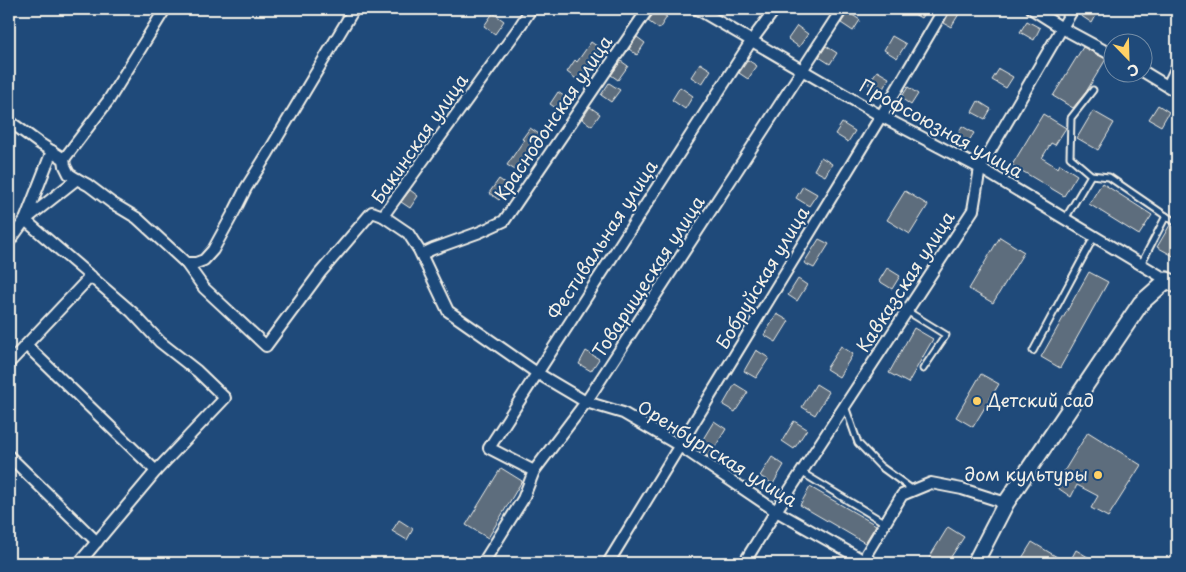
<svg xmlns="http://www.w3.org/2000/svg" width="1186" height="572" viewBox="0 0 1186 572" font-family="'Playpen Sans',sans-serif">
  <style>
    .building { fill: #5d6d7d; stroke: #f4f1e8 }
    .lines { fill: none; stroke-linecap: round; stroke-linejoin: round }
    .service-casing { stroke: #f4f1e8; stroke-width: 9 }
    .minor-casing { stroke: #f4f1e8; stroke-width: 14 }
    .secondary-casing { stroke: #f4f1e8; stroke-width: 19 }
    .service { stroke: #1f4a7a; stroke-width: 5 }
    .minor { stroke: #1f4a7a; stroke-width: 10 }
    .secondary { stroke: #1f4a7a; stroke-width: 15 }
    .poi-dot { fill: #ffd166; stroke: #1f4a7a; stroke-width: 2 }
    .labels { text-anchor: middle; stroke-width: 4.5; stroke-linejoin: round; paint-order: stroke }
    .street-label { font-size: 18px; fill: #f4f1e8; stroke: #1f4a7a }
    .poi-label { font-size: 18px; fill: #f4f1e8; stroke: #1f4a7a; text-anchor: start }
  </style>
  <rect width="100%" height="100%" fill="#1f4a7a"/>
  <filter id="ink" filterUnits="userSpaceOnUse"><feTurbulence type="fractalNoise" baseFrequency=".02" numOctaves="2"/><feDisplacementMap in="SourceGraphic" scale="10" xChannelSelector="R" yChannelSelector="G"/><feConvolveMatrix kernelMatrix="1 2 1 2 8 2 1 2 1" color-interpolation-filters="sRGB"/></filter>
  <g filter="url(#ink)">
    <g class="building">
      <path d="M655,9L667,17L659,29L648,21L654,13Z"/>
      <path d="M905,9H927L921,18Z"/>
      <path d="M951,9L959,14L951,27L944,23Z"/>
      <path d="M1084,9H1093L1098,12L1092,23L1080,15Z"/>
      <path d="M848,12L860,20L853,31L841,23Z"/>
      <path d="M493,13L504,21L495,34L484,26Z"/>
      <path d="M1027,21L1040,28L1034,40L1020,32Z"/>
      <path d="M797,26L808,34L799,47L788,39Z"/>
      <path d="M892,36L906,44L897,58L884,50Z"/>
      <path d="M637,37L645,43L637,55L629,49Z"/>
      <path d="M591,42L601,49L579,81L567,72L575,60L577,62Z"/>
      <path d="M826,46L837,53L830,64L819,57Z"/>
      <path d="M1083,47L1106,59L1086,92L1073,108L1053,96Z"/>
      <path d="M748,60L757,66L748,79L739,73Z"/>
      <path d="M621,61L628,66L618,80L611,75Z"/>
      <path d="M700,63L711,70L702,84L691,77Z"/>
      <path d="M999,69L1013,77L1006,88L992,80Z"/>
      <path d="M877,71L889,78L881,92L868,84Z"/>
      <path d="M609,83L620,90L611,102L601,95Z"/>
      <path d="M680,87L693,96L685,109L672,100Z"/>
      <path d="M908,87L918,94L911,105L901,98Z"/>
      <path d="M558,92L568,99L560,111L550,104Z"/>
      <path d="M978,101L991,109L985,119L972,112Z"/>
      <path d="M1158,105L1169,112L1161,126L1149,119Z"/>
      <path d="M590,107L600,114L592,126L582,119Z"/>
      <path d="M1093,111L1114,123L1098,150L1077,138Z"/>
      <path d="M1043,114L1066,128L1055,145L1051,143L1042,158L1058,168L1060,164L1077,175L1064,196L1012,165Z"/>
      <path d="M842,123L855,131L848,142L835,134Z"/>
      <path d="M962,126L974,133L967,144L956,138Z"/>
      <path d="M530,128L542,136L527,159L528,160L520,173L507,165L524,140L522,139Z"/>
      <path d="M821,157L832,164L825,176L814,170Z"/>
      <path d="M499,179L509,186L499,200L489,193Z"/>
      <path d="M1102,183L1152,215L1139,235L1089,204Z"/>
      <path d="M803,186L817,194L809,206L796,198Z"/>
      <path d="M410,190L418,196L410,208L401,202Z"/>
      <path d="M905,191L928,205L910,234L887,220Z"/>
      <path d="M1170,225L1177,229V258L1157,247Z"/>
      <path d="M1000,237L1024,252L993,303L969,289Z"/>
      <path d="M819,239L829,244L814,268L804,263Z"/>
      <path d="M887,268L900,276L892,289L879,281Z"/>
      <path d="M1089,272L1108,282L1060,368L1041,357Z"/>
      <path d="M798,279L807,285L797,301L788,295Z"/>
      <path d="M777,314L789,321L776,342L764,335Z"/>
      <path d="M914,328L933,339L908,383L889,373Z"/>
      <path d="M841,346L853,354L839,377L826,369Z"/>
      <path d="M756,350L769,358L756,378L744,371Z"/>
      <path d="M586,351L599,359L591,371L579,364Z"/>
      <path d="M981,374L999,384L973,427L956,417Z"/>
      <path d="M735,384L748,392L735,412L723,405Z"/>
      <path d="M816,384L829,392L815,415L802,407Z"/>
      <path d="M714,421L726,429L709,457L697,449Z"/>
      <path d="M794,421L807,429L794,449L782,441Z"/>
      <path d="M1088,432L1141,465L1108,517L1091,508L1098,496L1077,485L1071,497L1055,486Z"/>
      <path d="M772,457L784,465L773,484L760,476Z"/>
      <path d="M501,468L522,481L488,538L466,525Z"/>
      <path d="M810,487L876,525L865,543L800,505Z"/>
      <path d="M399,520L413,529L407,540L392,531Z"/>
      <path d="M948,527L964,537L947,563H926Z"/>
      <path d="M1032,542L1067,563H1019Z"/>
      <path d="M1076,550L1098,563H1069Z"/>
    </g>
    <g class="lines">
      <g class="service-casing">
        <g id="service">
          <path d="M1091,175L1109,177L1166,216L1141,264"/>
          <path d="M1166,216L1177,223"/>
          <path d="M1065,219L1091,175L1070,157L1071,118L1093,90"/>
          <path d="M907,311L946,335L923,369"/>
          <path d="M1033,351L1094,237"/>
          <path d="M845,406L858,443L880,466L913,490"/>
          <path d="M801,472L885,523"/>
        </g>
      </g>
      <g class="minor-casing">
        <g id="minor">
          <path d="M531,9L518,29L383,216L408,233L419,250L448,311L537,373L586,402L623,413L680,446L776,511L868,563"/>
          <path d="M697,9L881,116L980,168L1167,280"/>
          <path d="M1032,9L1062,28L1114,56"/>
          <path d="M1144,72L1177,92"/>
          <path d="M1168,86L1177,67"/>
          <path d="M9,121L39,143L64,159L108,101L165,9"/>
          <path d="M64,159L65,166L69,174L77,179L88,185L112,203L137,218L186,263H196L204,260L213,250L235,210L246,188L268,153L354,9"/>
          <path d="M9,242L25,220L77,179"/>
          <path d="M422,254L433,249L480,232L504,221L648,9"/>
          <path d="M186,263L204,288L266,346L320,273L372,212L383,216"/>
          <path d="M26,345L156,471L225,398L197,371L160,342L132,312L25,220L52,151"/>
          <path d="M9,363L91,276"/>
          <path d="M9,456L97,542"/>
          <path d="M534,471L489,448L752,40L775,9"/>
          <path d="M79,563L156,471"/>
          <path d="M483,563L523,499L534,471L586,402L842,9"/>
          <path d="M608,563L881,116L944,9"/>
          <path d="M744,563L776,511L973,210L980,168L1073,9"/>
          <path d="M868,563L867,553L902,495L931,483L962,489L1006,503"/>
        </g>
      </g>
      <g class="secondary-casing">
        <path id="secondary" d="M975,563L1006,503L1141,303L1167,280L1177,285"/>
      </g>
      <use href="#service" class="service"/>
      <use href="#minor" class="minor"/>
      <use href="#secondary" class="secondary"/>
    </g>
  </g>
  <g class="poi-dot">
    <circle cx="977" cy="401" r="5"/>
    <circle cx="1098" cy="475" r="5"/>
  </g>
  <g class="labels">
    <g class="street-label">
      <text transform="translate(554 118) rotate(-56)" y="6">Краснодонская улица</text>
      <text transform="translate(941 129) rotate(29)" y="6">Профсоюзная улица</text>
      <text transform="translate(420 139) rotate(-55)" y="6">Бакинская улица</text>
      <text transform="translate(603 240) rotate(-57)" y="6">Фестивальная улица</text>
      <text transform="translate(649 277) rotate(-57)" y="6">Товарищеская улица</text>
      <text transform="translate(763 278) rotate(-59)" y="6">Бобруйская улица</text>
      <text transform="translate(906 282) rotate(-57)" y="6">Кавказская улица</text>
      <text transform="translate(717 454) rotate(32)" y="6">Оренбургская улица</text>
    </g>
    <g class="poi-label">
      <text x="987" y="407">Детский сад</text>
      <text x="1088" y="481" text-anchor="end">дом культуры</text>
    </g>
  </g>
  <rect width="1186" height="572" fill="none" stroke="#1f4a7a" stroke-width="30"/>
  <rect x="15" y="15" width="1156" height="542" fill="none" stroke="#f4f1e8" stroke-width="2" filter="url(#ink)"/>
  <g transform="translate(1128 58) rotate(157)"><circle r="24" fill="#1f4a7a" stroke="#748da6"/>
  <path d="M0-4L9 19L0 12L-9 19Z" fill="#ffd166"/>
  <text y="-8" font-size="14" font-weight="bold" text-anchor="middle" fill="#f4f1e8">С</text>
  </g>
</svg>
